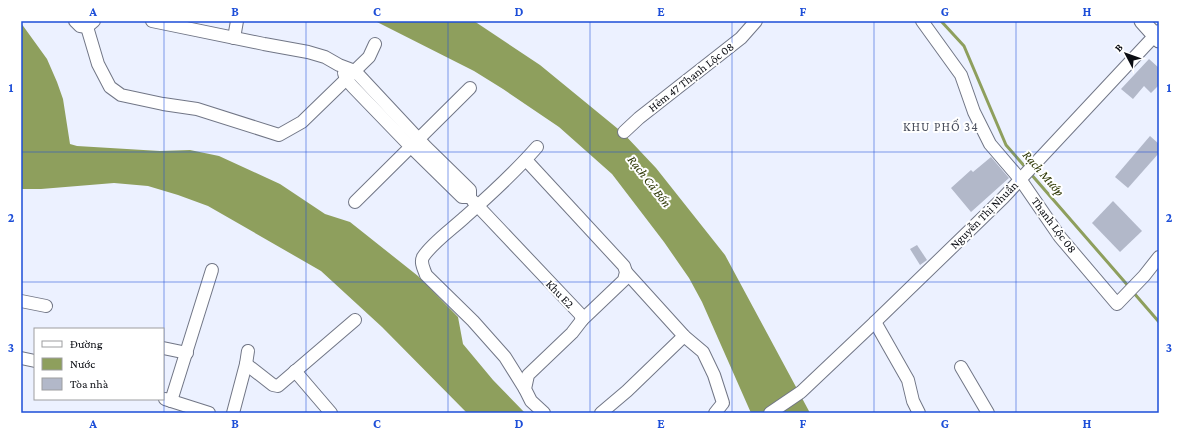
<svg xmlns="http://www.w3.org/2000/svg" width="1180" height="434" viewBox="0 0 1180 434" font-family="'Crimson Pro',serif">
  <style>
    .water { fill: #8e9f5d }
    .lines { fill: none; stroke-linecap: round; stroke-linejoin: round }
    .stream { stroke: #8e9f5d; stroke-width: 3 }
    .building { fill: #b2b8c9 }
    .minor-casing { stroke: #717686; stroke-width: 14 }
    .major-casing { stroke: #717686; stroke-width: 17 }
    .minor { stroke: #fff; stroke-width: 12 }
    .major { stroke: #fff; stroke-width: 15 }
    .grid { fill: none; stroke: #1d4ed8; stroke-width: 1; stroke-opacity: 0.55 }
    .labels { text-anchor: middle; stroke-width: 4; stroke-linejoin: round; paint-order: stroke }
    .street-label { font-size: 12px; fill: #0a0c12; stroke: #fff }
    .neighbourhood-label { font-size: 13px; letter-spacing: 1px; fill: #4a4f5d; stroke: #fff }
    .water-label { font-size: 13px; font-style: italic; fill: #2b3501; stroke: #fff }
    .neatline { fill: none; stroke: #1d4ed8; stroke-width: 1.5 }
    .grid-label { font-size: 13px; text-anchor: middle; font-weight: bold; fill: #1d4ed8 }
  </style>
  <rect width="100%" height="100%" fill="#ecf1ff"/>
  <g class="water">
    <path d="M375,21H474L540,65L623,133L656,168L725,255L810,413H751L702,302L689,278L664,242L612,174L559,127L503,89L474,71Z"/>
    <path d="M21,23L47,59L57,82L63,99L70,144L77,146L160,151L190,150L219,156L280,184L325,214L350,222L418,276L458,317L463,344L493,380L525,413H467L382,327L321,271L208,206L178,195L148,186L114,183L41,189H21Z"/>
  </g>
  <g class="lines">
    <g class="stream">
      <path d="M941,21L964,46L1006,145L1026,168"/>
      <path d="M1030,173L1130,288"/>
      <path d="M1133,292L1159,322"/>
    </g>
  </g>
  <g class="building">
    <path d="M1149,59L1159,68V85L1151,93L1144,86L1133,99L1121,89Z"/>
    <path d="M1150,136L1159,144V153L1128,188L1115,177Z"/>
    <path d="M991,157L1009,178L971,212L951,188L971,170L973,172Z"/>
    <path d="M1113,201L1142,231L1120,252L1092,223Z"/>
    <path d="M917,245L927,260L920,265L910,249Z"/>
  </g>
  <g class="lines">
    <g class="minor-casing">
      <g id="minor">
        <path d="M75,21L80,26L87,27L94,21"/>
        <path d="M152,21L264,44L308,52L325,57L339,65L355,71L426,147L470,190V197"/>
        <path d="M922,21L961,75L974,112L990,144L1020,179L1060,237L1117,304L1144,276L1159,257"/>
        <path d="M87,27L98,64L110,87L121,95L163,104L197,109L279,135L302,122L369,57L375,44"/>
        <path d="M234,38L237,21"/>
        <path d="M344,73L346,79L353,87L410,146L462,197H470"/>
        <path d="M624,132L639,118L741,38L756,21"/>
        <path d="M526,160L624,266L626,272L624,280L582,320"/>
        <path d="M473,201L580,314L582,320L572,333L528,375L525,389L531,401L544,413"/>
        <path d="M355,202L470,88"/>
        <path d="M626,272L684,336L703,352L714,375L723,403L715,413"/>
        <path d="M21,301L46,306"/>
        <path d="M875,322L908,380L913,401L919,413"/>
        <path d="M163,348L187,353"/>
        <path d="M21,358L35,361"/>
        <path d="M246,364L273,385L278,386L355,320"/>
        <path d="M961,367L988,413"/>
        <path d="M295,371L331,413"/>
        <path d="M525,389L505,357L473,321L426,275C424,269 420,263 423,257C432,243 452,229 465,217C490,195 515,172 537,147"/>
        <path d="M165,399L209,413"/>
        <path d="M171,401L212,270"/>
        <path d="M233,413L246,364L248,351"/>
        <path d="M601,413L627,391L684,336"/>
        <path d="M770,413L801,392L875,322L1003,198L1159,31"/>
      </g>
    </g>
    <g class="major-casing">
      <path id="major" d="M1142,21L1159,40"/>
    </g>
    <use href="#minor" class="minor"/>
    <use href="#major" class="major"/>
  </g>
  <path class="grid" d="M164,21V413M306,21V413M448,21V413M590,21V413M732,21V413M874,21V413M1016,21V413M21,152H1159M21,282H1159"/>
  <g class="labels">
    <g class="street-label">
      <text transform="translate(691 77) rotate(-38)" y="4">Hẻm 47 Thạnh Lộc 08</text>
      <text transform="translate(984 215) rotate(-45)" y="4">Nguyễn Thị Nhuần</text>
      <text transform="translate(1054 225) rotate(53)" y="4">Thạnh Lộc 08</text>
      <text transform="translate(560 294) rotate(46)" y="4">Khu E2</text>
    </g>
    <g class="neighbourhood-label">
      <text x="941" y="131">KHU PHỐ 34</text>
    </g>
    <g class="water-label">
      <text transform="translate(1044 173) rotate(49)" y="5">Rạch Mướp</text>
      <text transform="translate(650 181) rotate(52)" y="5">Rạch Cả Bốn</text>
    </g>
  </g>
  <rect width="1180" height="434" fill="none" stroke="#ffffff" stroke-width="44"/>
  <rect x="34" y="328" width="130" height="72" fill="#ffffff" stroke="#9d9ea0"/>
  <rect x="42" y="341" width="20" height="6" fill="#ffffff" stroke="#9d9ea0"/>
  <text x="70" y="348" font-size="12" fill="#0a0c12">Đường</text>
  <rect x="42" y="358" width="20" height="12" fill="#8e9f5d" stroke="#9d9ea0"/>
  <text x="70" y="368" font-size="12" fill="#0a0c12">Nước</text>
  <rect x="42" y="378" width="20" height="12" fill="#b2b8c9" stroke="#9d9ea0"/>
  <text x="70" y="388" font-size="12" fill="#0a0c12">Tòa nhà</text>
  <g transform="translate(1126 54) rotate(311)" stroke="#ffffff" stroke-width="3" paint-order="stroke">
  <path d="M0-3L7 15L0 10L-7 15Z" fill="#0a0c12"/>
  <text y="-6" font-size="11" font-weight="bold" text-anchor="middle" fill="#0a0c12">B</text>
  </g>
  <rect x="22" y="22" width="1136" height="390" class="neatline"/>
  <g class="grid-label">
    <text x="93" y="16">A</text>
    <text x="235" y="16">B</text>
    <text x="377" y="16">C</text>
    <text x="519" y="16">D</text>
    <text x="661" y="16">E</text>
    <text x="803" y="16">F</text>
    <text x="945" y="16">G</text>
    <text x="1087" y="16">H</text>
    <text x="11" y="92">1</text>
    <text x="1169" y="92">1</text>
    <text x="11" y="222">2</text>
    <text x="1169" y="222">2</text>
    <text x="11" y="352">3</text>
    <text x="1169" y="352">3</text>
    <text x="93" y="428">A</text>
    <text x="235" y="428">B</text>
    <text x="377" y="428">C</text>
    <text x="519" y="428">D</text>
    <text x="661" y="428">E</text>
    <text x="803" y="428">F</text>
    <text x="945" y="428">G</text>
    <text x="1087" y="428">H</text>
  </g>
</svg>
